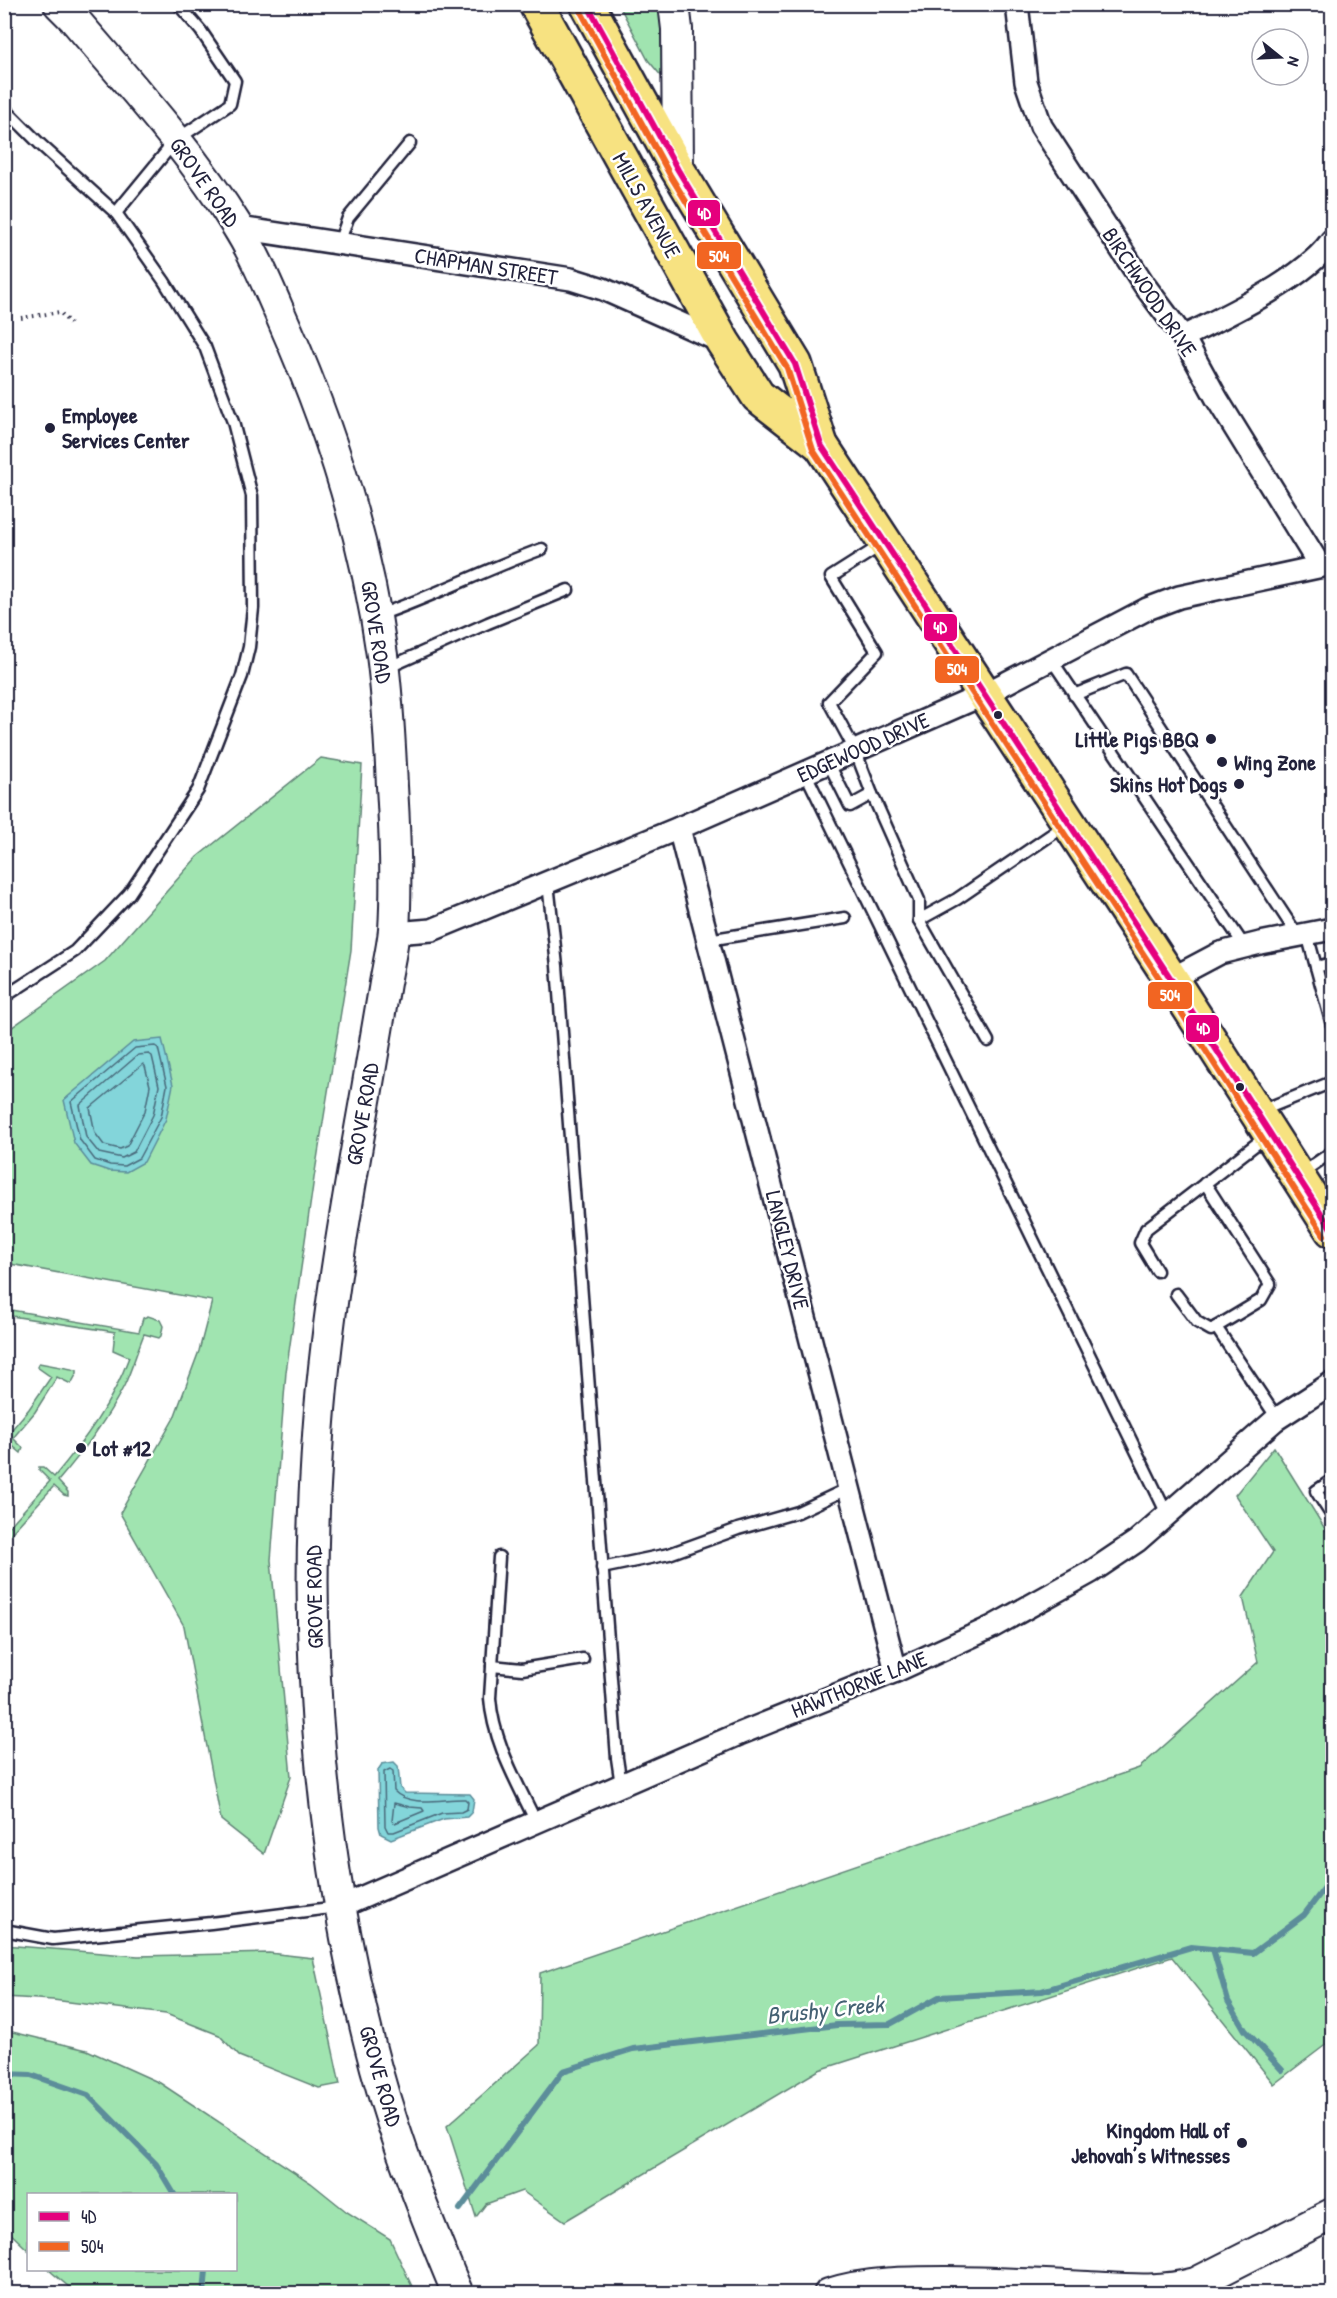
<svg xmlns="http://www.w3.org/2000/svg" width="1337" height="2298" viewBox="0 0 1337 2298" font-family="'Patrick Hand',sans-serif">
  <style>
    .green { fill: #a0e4b0; stroke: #618376; stroke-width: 1.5 }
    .water { fill: #83d5da; stroke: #5c8d9a; stroke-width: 1.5 }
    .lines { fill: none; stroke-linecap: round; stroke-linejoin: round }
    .shore { stroke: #496a7b; stroke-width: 1.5 }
    .stream { stroke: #5c8d9a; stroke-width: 6 }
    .lane-casing { stroke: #22223b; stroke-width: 15 }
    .street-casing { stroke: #22223b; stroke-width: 26 }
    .secondary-casing { stroke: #22223b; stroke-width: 34 }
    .primary-casing { stroke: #22223b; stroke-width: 38 }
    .path { stroke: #22223b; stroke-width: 4; stroke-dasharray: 1.5 4.5; stroke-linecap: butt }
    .lane { stroke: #fff; stroke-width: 10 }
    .street { stroke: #fff; stroke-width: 21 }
    .secondary { stroke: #fff; stroke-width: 30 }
    .primary { stroke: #f7e281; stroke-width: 33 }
    .bus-1-casing { stroke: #fff; stroke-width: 10 }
    .bus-2-casing { stroke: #fff; stroke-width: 10 }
    .bus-1 { stroke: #e5007d; stroke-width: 6 }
    .bus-2 { stroke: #f26522; stroke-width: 6 }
    .poi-dot { fill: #22223b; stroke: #fff; stroke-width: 2 }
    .labels { text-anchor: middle; stroke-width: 5; stroke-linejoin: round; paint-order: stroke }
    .street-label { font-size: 22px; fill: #22223b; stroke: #fff }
    .poi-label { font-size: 22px; font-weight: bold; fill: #22223b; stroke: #fff; text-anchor: start }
    .water-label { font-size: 24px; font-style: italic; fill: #446173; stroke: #fff }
    .line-badge { stroke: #fff; stroke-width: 2 }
    .badge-label { font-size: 16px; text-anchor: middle; font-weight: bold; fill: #fff }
  </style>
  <rect width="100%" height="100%" fill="#fff"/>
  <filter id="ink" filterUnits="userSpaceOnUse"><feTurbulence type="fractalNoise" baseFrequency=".0167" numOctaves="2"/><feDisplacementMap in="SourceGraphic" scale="12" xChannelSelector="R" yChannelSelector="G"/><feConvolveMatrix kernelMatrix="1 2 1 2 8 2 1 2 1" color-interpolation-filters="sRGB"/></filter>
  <g filter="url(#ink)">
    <g class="green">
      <path d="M619,5H660L667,83L648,60Z"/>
      <path d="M321,758L362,765L351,950L314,1178L286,1372L271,1560L291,1777L264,1854L221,1820L184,1626L120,1513L174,1418L199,1351L212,1301L5,1263L4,1033L105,961L197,857Z"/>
      <path d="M5,1309L139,1332L143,1318L148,1316L160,1320L163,1326L161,1336L159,1338L144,1334C137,1351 132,1369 124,1386C106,1421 83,1452 58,1481L68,1492V1496L64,1495L54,1486L5,1540V1531L50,1481L39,1470V1467H43L54,1477C84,1441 113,1402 129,1357L113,1350L115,1332L5,1315Z"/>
      <path d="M39,1363L77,1370V1373L71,1384L57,1377L35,1412L13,1438L23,1448L21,1453L9,1443L5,1447V1431L8,1434L29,1409L51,1377L37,1367Z"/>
      <path d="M1274,1447L1332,1540V2040L1274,2084L1172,1957L819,2070L565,2221L522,2191L486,2204L476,2217L447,2126L539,2045L540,1973L1139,1768L1258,1662L1243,1597L1273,1552L1235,1495Z"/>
      <path d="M4,1945L138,1956L269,1953L313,1958L340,2084L319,2088L239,2056L219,2035L166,2014L53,2000L5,1997Z"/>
      <path d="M4,2030L87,2050L160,2083L311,2183L347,2212L390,2239L415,2293H76L49,2270H236V2194H28V2250L5,2228Z"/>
    </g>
    <g class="water">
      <path d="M162,1039L173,1085L166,1119L144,1162L126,1172L109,1171L91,1165L74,1143L64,1100L133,1042Z"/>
      <path d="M394,1762L398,1766L400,1788L405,1793L470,1794L474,1799L472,1812L467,1817L444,1819L391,1839L381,1834L379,1827L378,1770L382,1764Z"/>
    </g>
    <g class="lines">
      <g class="shore">
        <path d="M155,1046L158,1048L167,1086L161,1117L139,1158L124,1166L110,1165L95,1160L80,1140L71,1102L135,1048Z"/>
        <path d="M149,1054L152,1056L159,1086L153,1115L134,1152L122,1158L99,1153L86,1137L80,1105L138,1055Z"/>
        <path d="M143,1064L145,1066L150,1086L145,1111L127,1146L120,1149L104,1145L95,1133L90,1108Z"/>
        <path d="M390,1769L393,1771L394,1791C410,1808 444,1798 465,1799L468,1802L467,1809L461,1812L442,1813L394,1832H388L385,1826L384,1772Z"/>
        <path d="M394,1803L410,1807L422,1808L424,1811L395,1823L392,1821Z"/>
      </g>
      <g class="stream">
        <path d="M1213,1949L1228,2001L1245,2030L1282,2070"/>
        <path d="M4,2074L31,2075L88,2095L156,2164L174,2194"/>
        <path d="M460,2209L563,2071L633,2049L837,2025L890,2024L939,1997L1042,1991L1191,1947L1253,1953L1304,1915L1332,1878"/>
        <path d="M204,2294L206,2270"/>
        <path d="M399,2294L402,2291"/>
      </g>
      <g class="lane-casing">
        <g id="lane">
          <path d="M4,108L41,145L116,213L164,281L205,347L233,422L252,496L253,608L249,647L242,676L198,790L129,894L75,951L4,997"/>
          <path d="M116,213L176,140L230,104L235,81L201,31L178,4"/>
          <path d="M339,243L348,218L410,143"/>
          <path d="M379,615C434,596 486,569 542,549"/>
          <path d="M1051,659L1245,947"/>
          <path d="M387,668L488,623L568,590"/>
          <path d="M1074,695L1126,674L1298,936"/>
          <path d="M828,762L850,806L872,794L855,750L829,702L877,652L831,577L883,544"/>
          <path d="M805,772L1167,1514"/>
          <path d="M872,794L919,900V920L988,1041"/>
          <path d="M548,883L557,966L617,1758L621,1785"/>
          <path d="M919,920L957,899L1067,824"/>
          <path d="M1307,934L1332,1025"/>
          <path d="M708,940L845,918"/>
          <path d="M1316,967L1332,963"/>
          <path d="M1260,1111L1332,1082"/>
          <path d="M1300,1174L1332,1152"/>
          <path d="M1157,1271L1140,1243L1146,1229L1268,1135"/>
          <path d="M1176,1294L1197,1322L1211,1330L1261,1300L1270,1284L1205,1183"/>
          <path d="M1216,1327L1277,1418"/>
          <path d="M1332,1480L1316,1491L1332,1516"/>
          <path d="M499,1557L490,1698C493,1742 517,1782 536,1822"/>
          <path d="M602,1568L669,1554L738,1529L798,1512L849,1488"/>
          <path d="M492,1666L522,1669L583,1659"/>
          <path d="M4,1930L53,1939L211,1923L338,1907"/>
        </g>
      </g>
      <g class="street-casing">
        <g id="street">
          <path d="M1017,4L1026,82L1041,126L1145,286L1183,337L1217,399L1320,566"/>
          <path d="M239,228L571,279L603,289L722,342"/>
          <path d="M1183,337C1226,316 1305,279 1332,240"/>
          <path d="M679,828L896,1671"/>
          <path d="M394,933L432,930L679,828L985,694L1147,609L1179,597L1332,564"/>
          <path d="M1171,979L1220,953L1260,943L1332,929"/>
          <path d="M340,1907L739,1734L896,1671L992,1627L1091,1572L1137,1541L1275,1420L1332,1383"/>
        </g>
      </g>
      <g class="secondary-casing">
        <g id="secondary">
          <path d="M59,4L74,19C131,86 191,151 237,226C256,256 270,291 284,323C331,429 366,540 382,655C388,699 390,742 392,786C395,834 397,882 394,930C392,950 387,970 384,989C378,1024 372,1060 366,1095C345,1213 324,1332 317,1451C303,1658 322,1868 376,2068C397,2145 427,2220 458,2294"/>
          <path d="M674,4L677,29L678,170"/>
          <path d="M829,2294C867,2282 907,2282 946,2282C993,2282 1040,2285 1088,2287C1124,2289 1160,2293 1196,2283L1332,2214"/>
        </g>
      </g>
      <g class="primary-casing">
        <g id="primary">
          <path d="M536,4L723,342L758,396L821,445"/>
          <path d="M587,4L678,170L795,364L821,445L1171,979L1332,1230"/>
        </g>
      </g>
      <path class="path" d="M21,318L60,312L70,324"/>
      <use href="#lane" class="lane"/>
      <use href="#street" class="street"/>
      <use href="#secondary" class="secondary"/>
      <use href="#primary" class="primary"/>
      <g class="bus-1-casing">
        <path id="bus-1" d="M587,4L678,170L795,364L821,445L1171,979L1332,1230"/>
      </g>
      <g class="bus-2-casing">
        <path id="bus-2" d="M579,8L670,175L787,368L813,450L1163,984L1324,1235"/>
      </g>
      <use href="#bus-1" class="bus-1"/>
      <use href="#bus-2" class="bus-2"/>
    </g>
  </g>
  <g class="poi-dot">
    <circle cx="50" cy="428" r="6"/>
    <circle cx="998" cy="715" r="5"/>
    <circle cx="1211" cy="739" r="6"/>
    <circle cx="1222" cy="762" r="6"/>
    <circle cx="1239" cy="784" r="6"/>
    <circle cx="1240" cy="1087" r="5"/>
    <circle cx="81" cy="1448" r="6"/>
    <circle cx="1242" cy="2143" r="6"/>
  </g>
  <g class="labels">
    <g class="street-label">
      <text transform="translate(205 182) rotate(55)" y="8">GROVE ROAD</text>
      <text transform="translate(647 205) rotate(61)" y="8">MILLS AVENUE</text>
      <text transform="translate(486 266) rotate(9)" y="8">CHAPMAN STREET</text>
      <text transform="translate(1150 292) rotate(56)" y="8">BIRCHWOOD DRIVE</text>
      <text transform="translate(377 632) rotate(81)" y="8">GROVE ROAD</text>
      <text transform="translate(863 747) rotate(-24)" y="8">EDGEWOOD DRIVE</text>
      <text transform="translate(362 1114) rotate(-80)" y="8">GROVE ROAD</text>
      <text transform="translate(788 1250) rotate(76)" y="8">LANGLEY DRIVE</text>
      <text transform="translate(314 1597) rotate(-91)" y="8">GROVE ROAD</text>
      <text transform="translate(859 1684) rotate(-22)" y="8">HAWTHORNE LANE</text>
      <text transform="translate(381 2076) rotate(74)" y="8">GROVE ROAD</text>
    </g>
    <g class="poi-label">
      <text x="62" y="423">Employee<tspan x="62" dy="25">Services Center</tspan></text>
      <text x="1199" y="747" text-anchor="end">Little Pigs BBQ</text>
      <text x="1234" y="770">Wing Zone</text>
      <text x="1227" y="792" text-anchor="end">Skins Hot Dogs</text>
      <text x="93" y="1456">Lot #12</text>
      <text x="1230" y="2138" text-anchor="end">Kingdom Hall of<tspan x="1230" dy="25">Jehovah’s Witnesses</tspan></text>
    </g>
    <g class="water-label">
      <text transform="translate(825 2010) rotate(-6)" y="8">Brushy Creek</text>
    </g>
  </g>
  <g class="line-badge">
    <rect x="687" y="199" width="34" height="28" rx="6" fill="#e5007d"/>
    <rect x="696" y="241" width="46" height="29" rx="6" fill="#f26522"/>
    <rect x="923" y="613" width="35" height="29" rx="6" fill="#e5007d"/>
    <rect x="934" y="655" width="46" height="29" rx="6" fill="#f26522"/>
    <rect x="1147" y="981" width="46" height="29" rx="6" fill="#f26522"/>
    <rect x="1185" y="1014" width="35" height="29" rx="6" fill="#e5007d"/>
  </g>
  <g class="badge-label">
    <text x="704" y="219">4D</text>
    <text x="719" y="262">504</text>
    <text x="940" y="633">4D</text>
    <text x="957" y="675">504</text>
    <text x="1170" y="1001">504</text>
    <text x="1203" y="1034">4D</text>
  </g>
  <rect width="1337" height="2298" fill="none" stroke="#fff" stroke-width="24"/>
  <rect x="12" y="12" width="1313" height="2274" fill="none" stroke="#22223b" stroke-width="2" filter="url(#ink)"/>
  <rect x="27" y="2193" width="210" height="78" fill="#ffffff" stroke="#a7a7b1" stroke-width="1.5"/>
  <rect x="39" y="2212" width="30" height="9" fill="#e5007d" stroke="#a7a7b1" stroke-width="1.5"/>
  <text x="81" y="2223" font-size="18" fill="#22223b">4D</text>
  <rect x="39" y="2242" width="30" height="9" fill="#f26522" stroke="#a7a7b1" stroke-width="1.5"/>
  <text x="81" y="2253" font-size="18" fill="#22223b">504</text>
  <g transform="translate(1280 57) rotate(108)"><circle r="28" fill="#ffffff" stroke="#a7a7b1" stroke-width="1.5"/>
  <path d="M0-4.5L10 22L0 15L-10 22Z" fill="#22223b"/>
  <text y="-9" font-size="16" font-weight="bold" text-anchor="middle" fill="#22223b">N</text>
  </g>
</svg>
